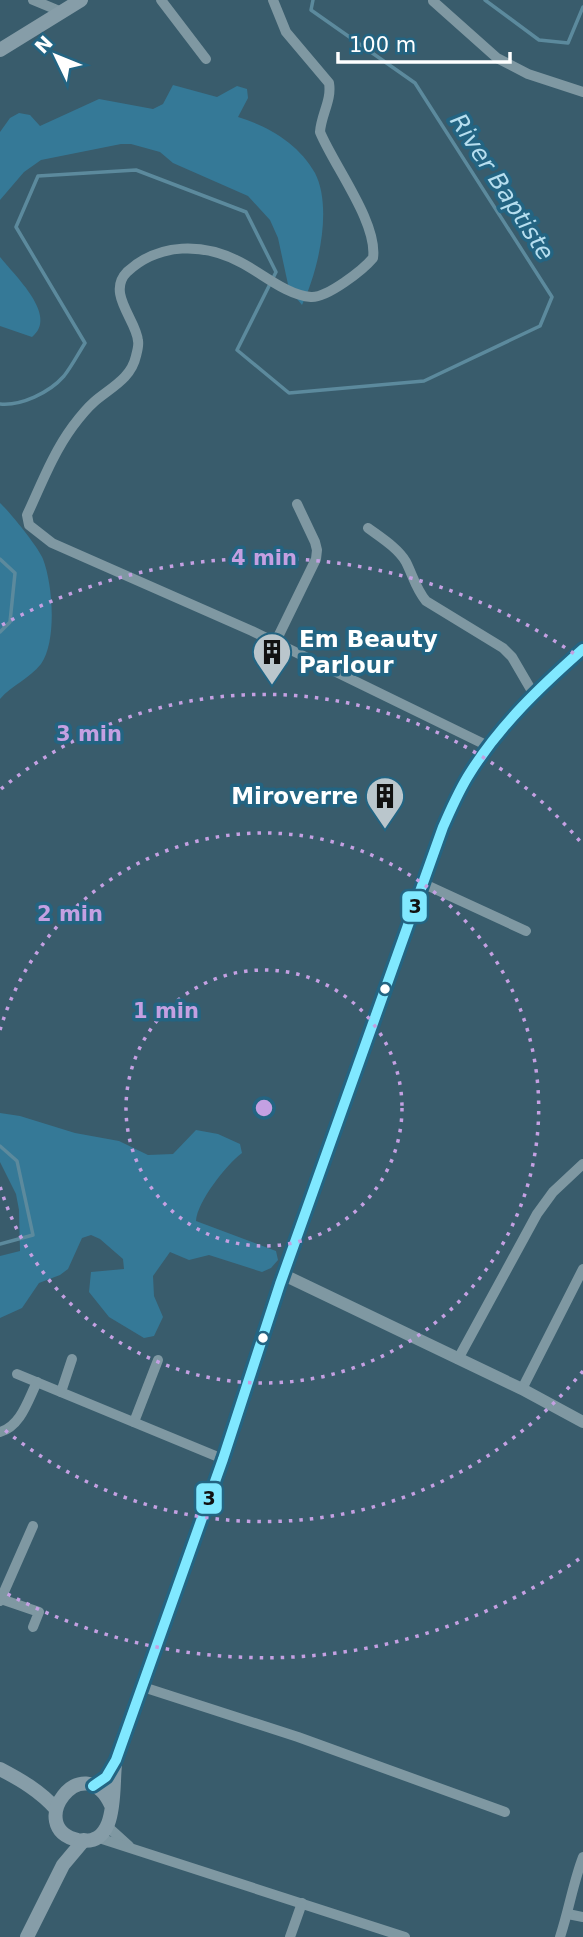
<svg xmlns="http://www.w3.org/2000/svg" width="583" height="1937" viewBox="0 0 583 1937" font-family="'DejaVu Sans',sans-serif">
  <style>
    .green { fill: #357997 }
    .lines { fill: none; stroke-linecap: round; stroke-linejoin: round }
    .stream { stroke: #5c8a9d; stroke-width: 3.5 }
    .minor { stroke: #7f98a2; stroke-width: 10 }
    .tertiary { stroke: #7f98a2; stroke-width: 12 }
    .secondary { stroke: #869da8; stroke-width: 14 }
    .bus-1-casing { stroke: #236482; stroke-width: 16 }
    .bus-1 { stroke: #80e8ff; stroke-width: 10 }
    .ring { fill: none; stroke: #c4a0e2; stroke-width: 3.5; stroke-dasharray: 3.5 7 }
    .bus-dot { fill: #fff; stroke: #236482; stroke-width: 2.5 }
    .labels { text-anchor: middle; stroke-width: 7; stroke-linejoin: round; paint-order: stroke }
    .poi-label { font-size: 23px; font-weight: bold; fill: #fff; stroke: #236482; text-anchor: start }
    .water-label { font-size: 24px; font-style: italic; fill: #b6deef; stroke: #236482 }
    .centre { fill: #c4a0e2; stroke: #236482; stroke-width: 3.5 }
    .ring-label { font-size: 21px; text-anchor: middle; font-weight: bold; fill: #c4a0e2; stroke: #236482; stroke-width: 7; stroke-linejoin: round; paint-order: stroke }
    .line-badge { stroke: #236482; stroke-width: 2.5 }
    .pale-badge-label { font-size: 19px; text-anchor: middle; font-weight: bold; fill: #111 }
  </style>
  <rect width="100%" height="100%" fill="#395c6c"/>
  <g class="green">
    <path d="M173,85L217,97L237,86L247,89L248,98L238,117C268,126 299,144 315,173C333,208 318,272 302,305L289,289L278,238L270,220L248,196L173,163L160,152L131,144H121L41,160L24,172L0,200V132L10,118L19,113L30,115L40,126L99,99L153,109L163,104Z"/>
    <path d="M0,257C15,276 59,316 32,337L0,326Z"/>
    <path d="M0,503C9,511 39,548 43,559C53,585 57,641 41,664C29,679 12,685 0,699Z"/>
    <path d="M0,1113L20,1116L75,1133L119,1141L148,1155L173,1154L196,1130L218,1134L240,1144L242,1153C226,1165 197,1202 196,1221L276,1251L278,1260L271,1268L262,1272L209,1255L189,1260L170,1252L153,1276L154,1296L163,1317L154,1336L144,1338L109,1317L89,1292L91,1272L124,1269L123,1259L100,1239L91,1235L82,1238L68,1269L60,1275L39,1283L22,1308L0,1318V1256L20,1251L19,1210L16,1194L0,1162Z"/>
  </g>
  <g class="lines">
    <g class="stream">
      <path d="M485,0L539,40L568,43L583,7"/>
      <path d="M0,404C21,406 49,393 64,376C72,366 78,354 85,343L16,227L38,176L136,170L246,212L276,272L237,350L289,393L424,381L540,326L552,297L415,83L311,10L313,0"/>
      <path d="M0,559L15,573L10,622L0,632"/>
      <path d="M0,1146L17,1161L33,1235L0,1244"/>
    </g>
    <g class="minor">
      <path d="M33,0L62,12"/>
      <path d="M161,0L206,59"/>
      <path d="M273,0L286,32L329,83C332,100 321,115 320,132C334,166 378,223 373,258C363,270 327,298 311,297C286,295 262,273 240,262C204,243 159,242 127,272C106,293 137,321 138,341C139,345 137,352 136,356C131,379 110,388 94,402C86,409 79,418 73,426C53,453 41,485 27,515L29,525L52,543L252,631L488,746"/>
      <path d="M433,1L497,58L528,74L583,92"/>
      <path d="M368,528C380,537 398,548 406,562C413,576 416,589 426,601L503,648L512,657L533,693"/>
      <path d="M275,643L316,559L317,550L315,542L297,504"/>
      <path d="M422,883L526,931"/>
      <path d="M458,1359L537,1214L553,1192L583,1164"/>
      <path d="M17,1374L223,1459"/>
      <path d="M522,1389L583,1269"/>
      <path d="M61,1392L72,1359"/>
      <path d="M134,1422L158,1360"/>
      <path d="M0,1432C21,1426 28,1400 37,1382"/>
      <path d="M1,1599L39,1612L33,1627"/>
      <path d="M0,1601L33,1526"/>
      <path d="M143,1687L298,1737L505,1812"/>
      <path d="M108,1827L129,1846"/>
      <path d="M96,1837L405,1937"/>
      <path d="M568,1914L583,1917"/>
      <path d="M290,1937L302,1903"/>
      <path d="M560,1937C569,1910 573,1883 583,1857"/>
    </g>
    <path class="tertiary" d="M284,1275L522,1389L583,1422"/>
    <g class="secondary">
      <path d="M0,50L81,0"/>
      <path d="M0,1769C21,1780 40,1791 56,1809"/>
      <path d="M93,1786L106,1777L116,1760L223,1459L280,1284L443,827C451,809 459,790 470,773C500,725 540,687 583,649"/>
      <path d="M111,1805C83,1745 23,1828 78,1840C119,1848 112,1789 115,1765"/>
      <path d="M27,1937L63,1865L84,1840"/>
    </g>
    <g class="bus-1-casing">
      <path id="bus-1" d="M93,1786L106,1777L116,1760L223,1459L280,1284L443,827C451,809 459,790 470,773C500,725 540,687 583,649"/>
    </g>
    <use href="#bus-1" class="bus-1"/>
  </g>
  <g class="ring">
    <circle cx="264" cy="1108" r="138"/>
    <path d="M0 1030A275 275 0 1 1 0 1186"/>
    <path d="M583 1371A413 413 0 0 1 1 1427M1 789A413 413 0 0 1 583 845"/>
    <path d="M579 1559A550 550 0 0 1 2 1591M2 625A550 550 0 0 1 579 657"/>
  </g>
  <defs>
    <g id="building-pin" transform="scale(2.0125)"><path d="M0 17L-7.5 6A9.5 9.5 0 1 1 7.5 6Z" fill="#bac6cc" stroke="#236482"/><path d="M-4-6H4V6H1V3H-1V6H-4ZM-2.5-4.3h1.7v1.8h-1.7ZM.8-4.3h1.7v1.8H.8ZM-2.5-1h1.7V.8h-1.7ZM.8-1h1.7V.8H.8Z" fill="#111"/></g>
  </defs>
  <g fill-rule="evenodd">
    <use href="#building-pin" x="272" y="652"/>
    <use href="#building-pin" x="385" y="796"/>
  </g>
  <g class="bus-dot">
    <circle cx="385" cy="989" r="6"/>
    <circle cx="263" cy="1338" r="6"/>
  </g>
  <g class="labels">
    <g class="poi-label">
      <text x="299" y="647">Em Beauty<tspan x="299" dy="26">Parlour</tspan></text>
      <text x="358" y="804" text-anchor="end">Miroverre</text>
    </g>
    <g class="water-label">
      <text transform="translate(502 187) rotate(57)" y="8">River Baptiste</text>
    </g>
  </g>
  <circle cx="264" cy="1108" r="10" class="centre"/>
  <g class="ring-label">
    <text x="264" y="565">4 min</text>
    <text x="89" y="741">3 min</text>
    <text x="70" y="921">2 min</text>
    <text x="166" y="1018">1 min</text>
  </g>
  <g class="line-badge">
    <rect x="401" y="890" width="27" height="33" rx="7" fill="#80e8ff"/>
    <rect x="195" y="1482" width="28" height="33" rx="7" fill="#80e8ff"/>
  </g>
  <g class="pale-badge-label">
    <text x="415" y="913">3</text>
    <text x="209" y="1505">3</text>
  </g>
  <g transform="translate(56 56) rotate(313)" stroke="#236482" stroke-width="5" paint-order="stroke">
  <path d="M0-5L12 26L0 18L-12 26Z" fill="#ffffff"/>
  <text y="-10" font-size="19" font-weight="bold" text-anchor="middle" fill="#ffffff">N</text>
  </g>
  <path d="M338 52v10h172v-10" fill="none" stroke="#ffffff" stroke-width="3.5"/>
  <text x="349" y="52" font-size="21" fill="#ffffff" stroke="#236482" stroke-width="5" paint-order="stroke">100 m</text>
</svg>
